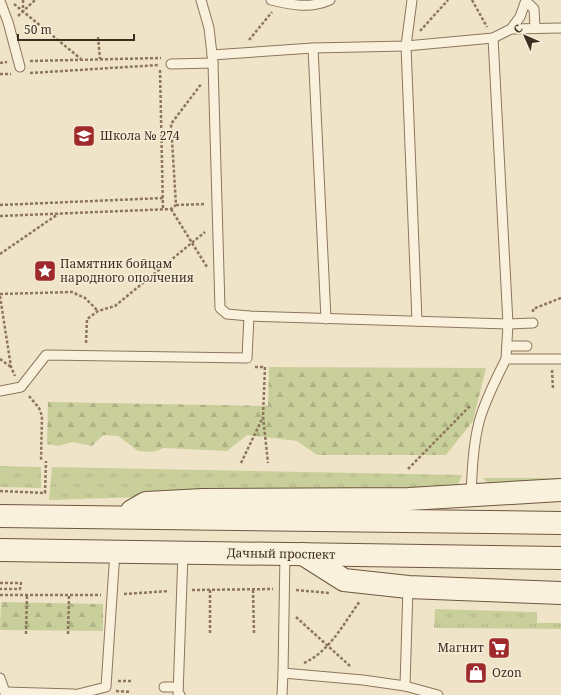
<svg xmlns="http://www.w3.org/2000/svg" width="561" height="695" viewBox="0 0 561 695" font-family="'Noto Serif',serif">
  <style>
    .grass { fill: url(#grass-tufts) }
    .forest { fill: url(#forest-firs) }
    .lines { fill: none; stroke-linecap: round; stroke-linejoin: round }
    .lane-casing { stroke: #8d765c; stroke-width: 11 }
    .secondary-casing { stroke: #6f573f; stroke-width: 24 }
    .path { stroke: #8d765c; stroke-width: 2.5; stroke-dasharray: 3 2; stroke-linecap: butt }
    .lane { stroke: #faf1dc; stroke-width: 9 }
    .secondary { stroke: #faf1dc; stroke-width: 22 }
    .labels { text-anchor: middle; stroke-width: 3; stroke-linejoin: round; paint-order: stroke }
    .poi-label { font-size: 12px; fill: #3d2e20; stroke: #f7eed8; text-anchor: start }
    .street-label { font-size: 12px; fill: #3d2e20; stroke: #f7eed8 }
  </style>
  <defs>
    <pattern id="grass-tufts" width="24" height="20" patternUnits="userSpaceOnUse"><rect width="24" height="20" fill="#c9cf9b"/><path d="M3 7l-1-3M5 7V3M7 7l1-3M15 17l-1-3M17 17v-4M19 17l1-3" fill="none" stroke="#aeb285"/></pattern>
    <pattern id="forest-firs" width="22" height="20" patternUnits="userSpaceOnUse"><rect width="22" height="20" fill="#c9cf9b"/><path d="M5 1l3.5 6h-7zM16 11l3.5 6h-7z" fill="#aeb285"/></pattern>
  </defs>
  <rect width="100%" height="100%" fill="#f0e4c8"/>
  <g class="grass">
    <path d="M0,466L41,467V488L0,487Z"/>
    <path d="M52,467L462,475L457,487L49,500Z"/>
    <path d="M483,478H561V484L491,487Z"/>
    <path d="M435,609L537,612V623H561V629L434,628Z"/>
  </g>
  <g class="forest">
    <path d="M269,367L486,368L473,421L446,455H317L297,441L247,435L227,451L164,448L153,452L138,451L118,436L103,435L92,446L72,442L59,446L47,444L48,402L268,406Z"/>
    <path d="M1,602L103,604V631L0,630Z"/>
  </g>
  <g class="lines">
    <g class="lane-casing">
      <g id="lane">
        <path d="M201,0L209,28L213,63L220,308L227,314L249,316L508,324L533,323"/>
        <path d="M271,0C292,5 310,9 330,0"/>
        <path d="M412,0L406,46L417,321"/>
        <path d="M0,1L8,22L20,67"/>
        <path d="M527,2L534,9L535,28"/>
        <path d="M511,29L520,17L526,0"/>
        <path d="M493,38L508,324L506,359"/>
        <path d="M313,48L326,319"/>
        <path d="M212,55L313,48L406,46L493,38L511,29L561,28"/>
        <path d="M171,64L213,63"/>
        <path d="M507,346H527"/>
        <path d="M0,391L21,387L46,355L247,358L249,316"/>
        <path d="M471,496C472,472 473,446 479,422C485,400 496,379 506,359H561"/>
        <path d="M408,587L405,686L438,695"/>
        <path d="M283,673L285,554"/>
        <path d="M0,678L5,692"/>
        <path d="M164,687H178"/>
        <path d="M5,695V692L74,694"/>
        <path d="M74,695L106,687L115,551"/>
        <path d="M180,695H178L183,553"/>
        <path d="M282,695L283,673L363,680L405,686"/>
      </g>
    </g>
    <g class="secondary-casing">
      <g id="secondary">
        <path d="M132,511L146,503L203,500L409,499L561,490"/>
        <path d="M0,516L561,523"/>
        <path d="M0,550L561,558"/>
        <path d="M303,554L344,580L408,587L561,593"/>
      </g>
    </g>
    <g class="path">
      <path d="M23,0V11"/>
      <path d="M472,0L487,27"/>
      <path d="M14,4L81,59"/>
      <path d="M18,16L35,0"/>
      <path d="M420,31L448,0"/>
      <path d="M98,37L100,59"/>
      <path d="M249,40L272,12"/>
      <path d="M30,61L161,58"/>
      <path d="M0,63L7,62"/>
      <path d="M160,70L163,210"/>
      <path d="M30,73L159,65"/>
      <path d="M0,74H11"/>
      <path d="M0,205L163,198"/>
      <path d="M176,205L205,204"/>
      <path d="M171,209L207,267"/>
      <path d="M0,216L171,209L176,205L171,124L202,83"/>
      <path d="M0,254L58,214"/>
      <path d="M0,294L72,292L85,298L98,311"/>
      <path d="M0,296L11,367L15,376"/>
      <path d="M533,312V309L561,298"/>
      <path d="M86,343L87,319L98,311L115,306L205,232"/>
      <path d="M0,359L11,367"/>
      <path d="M255,367H265L263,416L268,463"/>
      <path d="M552,370L553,389"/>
      <path d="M29,396L39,408L42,416L41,461"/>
      <path d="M241,463L263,417"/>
      <path d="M408,469L471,405"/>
      <path d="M0,491L45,493L46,461"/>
      <path d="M0,583H21L20,589H0"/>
      <path d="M192,590L273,589"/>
      <path d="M210,590V633"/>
      <path d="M253,590L254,633"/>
      <path d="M296,590L329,593"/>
      <path d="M124,594L169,591"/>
      <path d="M0,595H101"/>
      <path d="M296,617L350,666"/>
      <path d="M26,634L27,595"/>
      <path d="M68,634L69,595"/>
      <path d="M304,663C330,651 344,623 360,601"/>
      <path d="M118,681H132"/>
      <path d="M116,691L131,692"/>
    </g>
    <use href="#lane" class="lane"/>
    <use href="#secondary" class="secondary"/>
  </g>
  <defs>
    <g id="school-square" transform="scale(1.15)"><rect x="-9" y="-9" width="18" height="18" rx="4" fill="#9e2a2b" stroke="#f7eed8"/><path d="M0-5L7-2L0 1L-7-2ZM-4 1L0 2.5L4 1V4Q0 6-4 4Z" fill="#fff"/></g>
    <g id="sight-square" transform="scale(1.15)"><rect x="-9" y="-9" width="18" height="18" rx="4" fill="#9e2a2b" stroke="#f7eed8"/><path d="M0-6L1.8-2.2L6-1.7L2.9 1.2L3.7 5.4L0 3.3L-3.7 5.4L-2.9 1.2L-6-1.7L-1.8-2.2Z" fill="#fff"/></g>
    <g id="supermarket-square" transform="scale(1.15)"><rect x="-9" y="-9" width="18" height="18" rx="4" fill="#9e2a2b" stroke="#f7eed8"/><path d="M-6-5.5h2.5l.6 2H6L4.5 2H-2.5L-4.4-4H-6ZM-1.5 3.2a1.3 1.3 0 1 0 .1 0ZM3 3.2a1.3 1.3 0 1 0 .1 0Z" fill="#fff"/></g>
    <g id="shop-square" transform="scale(1.15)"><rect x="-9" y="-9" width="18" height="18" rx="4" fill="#9e2a2b" stroke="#f7eed8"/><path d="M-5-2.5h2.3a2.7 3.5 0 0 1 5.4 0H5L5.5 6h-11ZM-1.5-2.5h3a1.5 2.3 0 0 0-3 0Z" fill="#fff"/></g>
  </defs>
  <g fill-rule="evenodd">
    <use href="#school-square" x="84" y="136"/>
    <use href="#sight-square" x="45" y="271"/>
    <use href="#supermarket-square" x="499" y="648"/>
    <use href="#shop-square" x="476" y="673"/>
  </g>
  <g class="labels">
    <g class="poi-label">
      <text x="100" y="140">Школа № 274</text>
      <text x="60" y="268">Памятник бойцам<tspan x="60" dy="14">народного ополчения</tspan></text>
      <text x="484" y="652" text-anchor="end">Магнит</text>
      <text x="492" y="677">Ozon</text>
    </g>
    <g class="street-label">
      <text transform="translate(281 554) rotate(1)" y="4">Дачный проспект</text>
    </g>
  </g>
  <g transform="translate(525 36) rotate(315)" stroke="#f7eed8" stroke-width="3" paint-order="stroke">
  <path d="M0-3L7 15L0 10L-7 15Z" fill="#3d2e20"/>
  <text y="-6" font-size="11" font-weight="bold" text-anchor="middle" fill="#3d2e20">С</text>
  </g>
  <path d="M18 34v6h116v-6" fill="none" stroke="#3d2e20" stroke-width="2"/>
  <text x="24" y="34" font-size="12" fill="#3d2e20" stroke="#f7eed8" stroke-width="3" paint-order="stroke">50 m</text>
</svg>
